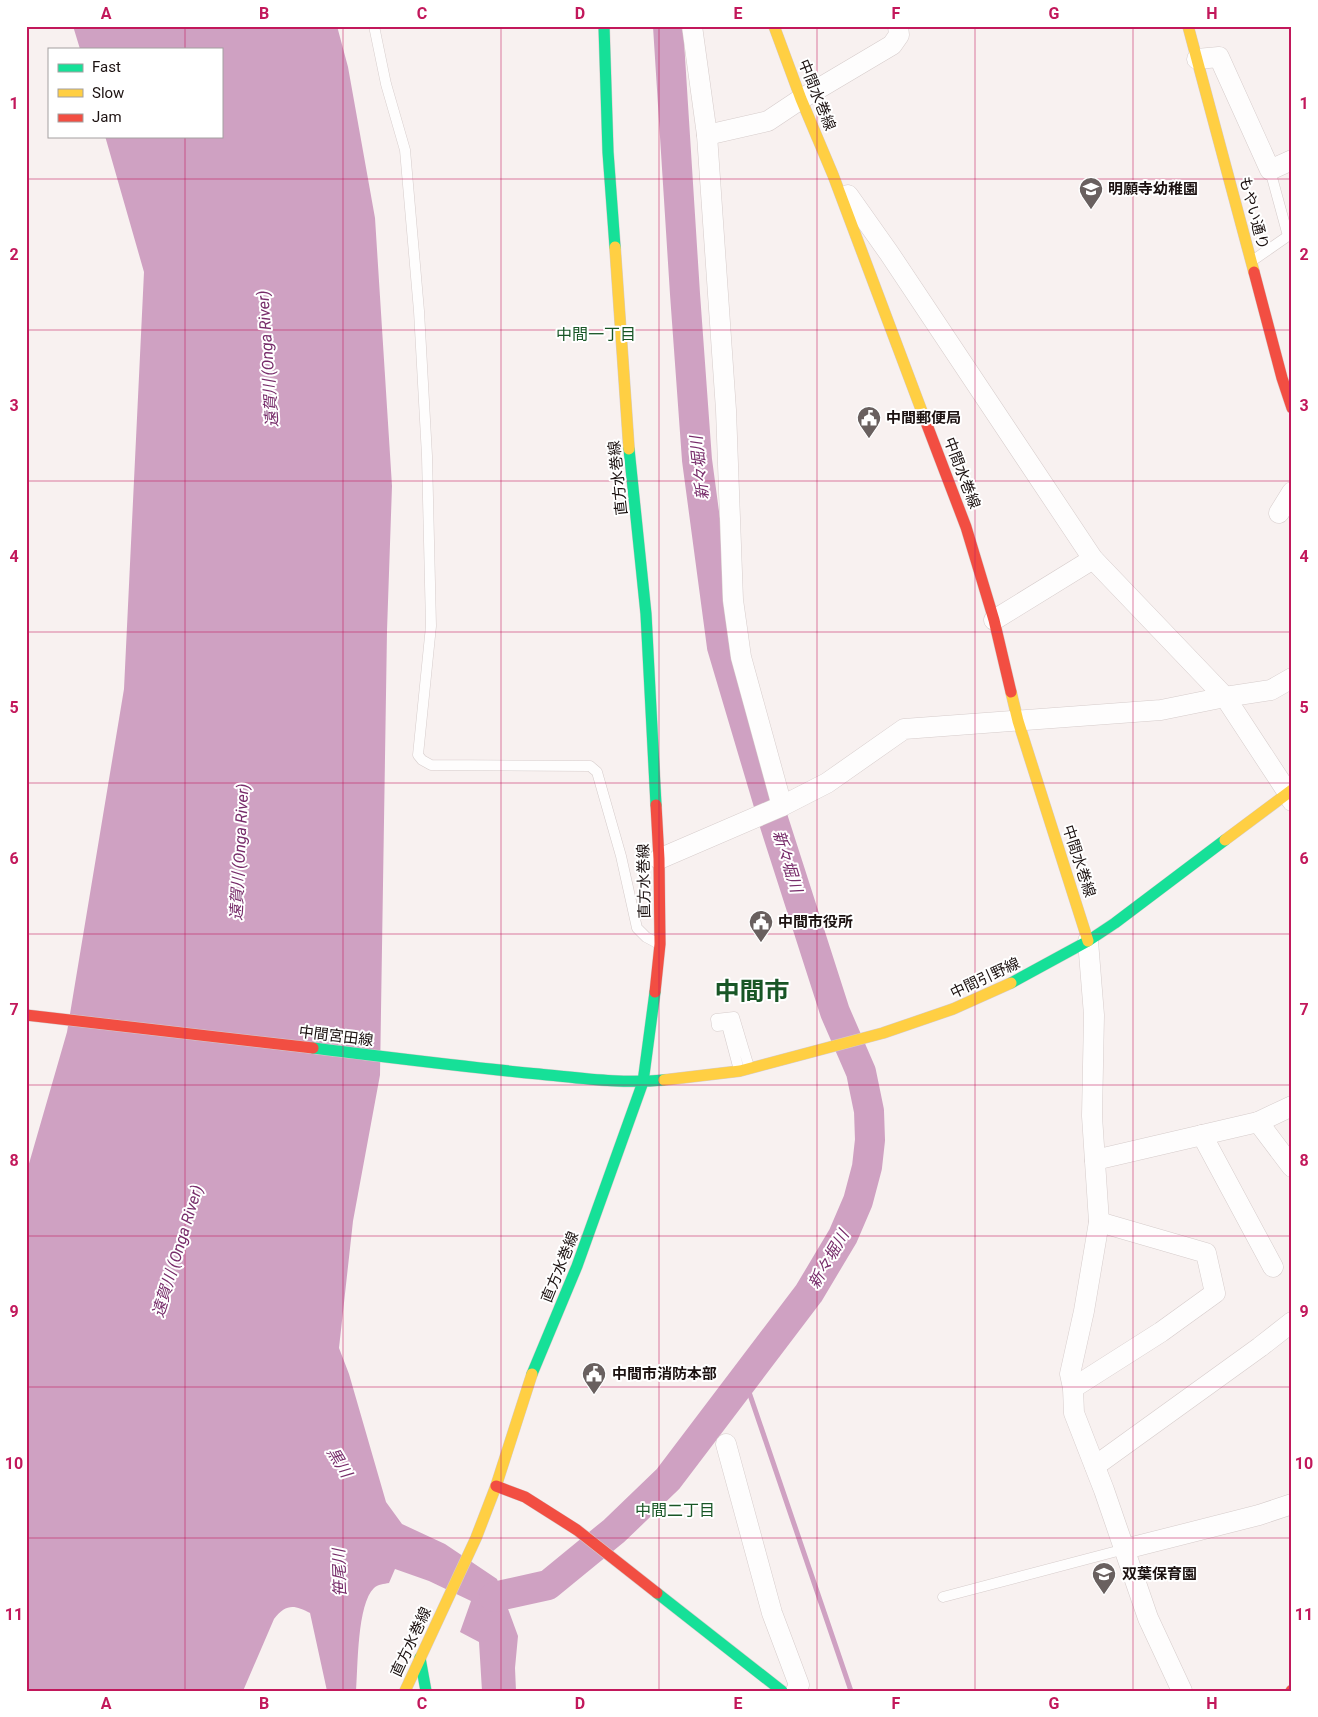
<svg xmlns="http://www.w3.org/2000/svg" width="1318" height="1717" viewBox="0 0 1318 1717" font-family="Roboto,'Noto Sans JP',sans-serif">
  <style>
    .water { fill: #cfa1c2 }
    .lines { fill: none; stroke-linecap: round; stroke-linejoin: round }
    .stream { stroke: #cfa1c2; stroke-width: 5 }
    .river { stroke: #cfa1c2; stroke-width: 30 }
    .lane-casing { stroke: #d6cccb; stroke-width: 11 }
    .street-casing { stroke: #d6cccb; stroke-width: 21 }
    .fast-casing { stroke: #d6cccb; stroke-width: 12 }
    .slow-casing { stroke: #d6cccb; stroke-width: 12 }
    .jam-casing { stroke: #d6cccb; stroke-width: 12 }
    .lane { stroke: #fefdfd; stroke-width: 10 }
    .street { stroke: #fefdfd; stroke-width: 20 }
    .fast { stroke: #16e098; stroke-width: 11 }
    .slow { stroke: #ffcf43; stroke-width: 11 }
    .jam { stroke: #f24e42; stroke-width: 11 }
    .grid { fill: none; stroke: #c2185b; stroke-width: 1; stroke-opacity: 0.55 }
    .labels { text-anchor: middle; stroke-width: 4; stroke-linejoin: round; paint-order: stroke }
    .street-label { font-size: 15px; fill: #1c1211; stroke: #fff }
    .poi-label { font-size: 15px; font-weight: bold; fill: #1c1211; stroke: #fff; text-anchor: start }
    .neighbourhood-label { font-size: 16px; fill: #185626; stroke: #fff }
    .water-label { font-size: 16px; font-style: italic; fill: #772c6a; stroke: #fff }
    .town-label { font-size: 25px; font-weight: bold; fill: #185626; stroke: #fff }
    .neatline { fill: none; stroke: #c2185b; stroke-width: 2 }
    .grid-label { font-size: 16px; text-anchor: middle; font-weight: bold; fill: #c2185b }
  </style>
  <rect width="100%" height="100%" fill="#f8f1f0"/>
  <path class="water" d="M73,26H337L348,67L375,218L392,486L387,631L380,1075L353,1221L339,1348L349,1374L386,1502L402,1524L445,1544L497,1579L518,1636L515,1668L516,1691H482L479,1642L460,1632L471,1601L429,1581L395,1569L389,1583C384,1584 378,1584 374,1588C357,1604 358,1667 356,1691H327L310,1613C295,1605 286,1603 274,1619L243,1691H26V1174L67,1032L124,689L144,272L105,136H221V49H80Z"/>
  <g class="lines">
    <path class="stream" d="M742,1382L749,1392L851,1691"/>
    <path class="river" d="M494,1597L548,1585L614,1531L668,1479L809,1293L843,1236L858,1201L867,1167L870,1140L869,1111L861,1072L835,1012L774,822L722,647L697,460L685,294L668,26"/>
    <g class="lane-casing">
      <g id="lane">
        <path d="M374,26L386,84L405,150L419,311L427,456L431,626L418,755L422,760L431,765L590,766L597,772L621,856L637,928L646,937L659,944"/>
        <path d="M1252,261L1288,236L1270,170"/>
        <path d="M739,1070L727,1025L717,1026L716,1019L734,1017L749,1067"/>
        <path d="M943,1597L1125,1549"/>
      </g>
    </g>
    <g class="street-casing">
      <g id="street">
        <path d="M692,26L707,135L726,410L733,600L741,657L782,806"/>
        <path d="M1197,59L1219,57L1270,170L1292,160"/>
        <path d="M707,135L768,121L801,99L892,45L899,35L898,26"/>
        <path d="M848,195L889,253L1093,559L1225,697L1288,793L1292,801"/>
        <path d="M1279,513L1292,492"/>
        <path d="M994,620L1093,559"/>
        <path d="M659,859L782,806L827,783L904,729L1161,710L1225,697L1271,690L1292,678"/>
        <path d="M1088,941L1094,1015L1092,1116L1099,1222L1084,1311L1070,1374L1073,1388L1074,1413L1104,1490L1148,1618L1182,1691"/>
        <path d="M1258,1122L1292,1167"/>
        <path d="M1202,1135L1273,1267"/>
        <path d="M1095,1160L1258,1122L1292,1106"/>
        <path d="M1073,1388L1161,1332L1215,1293L1206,1253L1099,1222"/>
        <path d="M726,1444L772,1613L799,1685L796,1691"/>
        <path d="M1095,1466L1260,1347L1292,1322"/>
        <path d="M1125,1549L1259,1515L1292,1504"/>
      </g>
    </g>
    <g class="fast-casing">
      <g id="fast">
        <path d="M604,26L608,152L615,247"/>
        <path d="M629,449L646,614L656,805"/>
        <path d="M1011,983L1088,941L1115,923L1225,840"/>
        <path d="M313,1048C388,1057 464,1067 539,1074C581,1078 622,1084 664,1080"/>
        <path d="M532,1374L577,1266L643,1082L655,992"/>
        <path d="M657,1593L782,1691"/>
        <path d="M420,1658L426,1691"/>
      </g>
    </g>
    <g class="slow-casing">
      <g id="slow">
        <path d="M774,26L801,99L833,175L924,417"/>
        <path d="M1188,26L1254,272"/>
        <path d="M615,247L629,449"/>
        <path d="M1011,692L1018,721L1088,941"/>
        <path d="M1225,840L1292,790"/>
        <path d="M664,1080L740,1071L883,1033L953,1009L1011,983"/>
        <path d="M405,1691L476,1538L496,1486L532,1374"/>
      </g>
    </g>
    <g class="jam-casing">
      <g id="jam">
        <path d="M1254,272L1282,378L1292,408"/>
        <path d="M924,417L966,527L994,620L1011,692"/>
        <path d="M655,992L660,944L659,859L656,805"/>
        <path d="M26,1015L313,1048"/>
        <path d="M496,1486L525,1497L577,1530L657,1593"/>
        <path d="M1291,1691L1292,1690"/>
      </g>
    </g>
    <use href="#lane" class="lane"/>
    <use href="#street" class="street"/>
    <use href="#fast" class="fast"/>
    <use href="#slow" class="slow"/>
    <use href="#jam" class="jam"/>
  </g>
  <path class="grid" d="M185,26V49M343,26V1691M501,26V1691M659,26V1691M817,26V1691M975,26V1691M1133,26V1691M185,136V1691M26,179H1292M26,330H1292M26,481H1292M26,632H1292M26,783H1292M26,934H1292M26,1085H1292M26,1236H1292M26,1387H1292M26,1538H1292"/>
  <defs>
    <g id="school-pin" transform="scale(1.25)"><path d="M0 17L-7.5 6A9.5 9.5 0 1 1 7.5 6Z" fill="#69605f" stroke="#fff"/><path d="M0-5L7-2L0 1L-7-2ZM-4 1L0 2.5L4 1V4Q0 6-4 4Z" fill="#fff"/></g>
    <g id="civic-pin" transform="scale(1.25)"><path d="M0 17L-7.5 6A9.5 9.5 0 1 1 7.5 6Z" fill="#69605f" stroke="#fff"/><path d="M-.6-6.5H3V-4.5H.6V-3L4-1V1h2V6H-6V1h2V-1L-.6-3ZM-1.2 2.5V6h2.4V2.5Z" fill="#fff"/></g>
  </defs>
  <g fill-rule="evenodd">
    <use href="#school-pin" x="1091" y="189"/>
    <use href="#civic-pin" x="869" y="418"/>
    <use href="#civic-pin" x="761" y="922"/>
    <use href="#civic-pin" x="594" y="1374"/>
    <use href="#school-pin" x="1104" y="1574"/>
  </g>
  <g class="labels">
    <g class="street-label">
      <text transform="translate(817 95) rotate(68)" y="5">中間水巻線</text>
      <text transform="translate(1254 213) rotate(75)" y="5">もやい通り</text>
      <text transform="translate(962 473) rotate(69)" y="5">中間水巻線</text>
      <text transform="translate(618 478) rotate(-96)" y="5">直方水巻線</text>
      <text transform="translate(1079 861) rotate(72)" y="5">中間水巻線</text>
      <text transform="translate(644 881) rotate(-91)" y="5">直方水巻線</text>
      <text transform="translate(985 978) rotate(-25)" y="5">中間引野線</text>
      <text transform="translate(336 1036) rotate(7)" y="5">中間宮田線</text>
      <text transform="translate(560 1267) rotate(-68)" y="5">直方水巻線</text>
      <text transform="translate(411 1642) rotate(-65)" y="5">直方水巻線</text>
    </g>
    <g class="poi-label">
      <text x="1108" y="194">明願寺幼稚園</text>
      <text x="886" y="423">中間郵便局</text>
      <text x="778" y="927">中間市役所</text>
      <text x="612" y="1379">中間市消防本部</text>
      <text x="1122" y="1579">双葉保育園</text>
    </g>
    <g class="neighbourhood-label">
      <text x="596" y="340">中間一丁目</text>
      <text x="675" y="1516">中間二丁目</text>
    </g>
    <g class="water-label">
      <text transform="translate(267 359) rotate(-94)" y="6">遠賀川 (Onga River)</text>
      <text transform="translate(699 468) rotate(-96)" y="6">新々堀川</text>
      <text transform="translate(239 852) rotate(-87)" y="6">遠賀川 (Onga River)</text>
      <text transform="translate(788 861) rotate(73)" y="6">新々堀川</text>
      <text transform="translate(177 1251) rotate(-73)" y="6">遠賀川 (Onga River)</text>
      <text transform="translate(828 1259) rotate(-60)" y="6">新々堀川</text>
      <text transform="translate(340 1462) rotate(59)" y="6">黒川</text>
      <text transform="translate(339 1573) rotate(-92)" y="6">笹尾川</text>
    </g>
    <g class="town-label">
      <text x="752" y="1000">中間市</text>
    </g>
  </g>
  <rect width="1318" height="1717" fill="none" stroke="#ffffff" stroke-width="55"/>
  <rect x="48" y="48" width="175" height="90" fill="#ffffff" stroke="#a4a0a0"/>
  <rect x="58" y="64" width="25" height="8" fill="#16e098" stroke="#a4a0a0"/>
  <text x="92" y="72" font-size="15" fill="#1c1211">Fast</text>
  <rect x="58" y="89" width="25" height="8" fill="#ffcf43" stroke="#a4a0a0"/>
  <text x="92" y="98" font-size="15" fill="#1c1211">Slow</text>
  <rect x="58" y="114" width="25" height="8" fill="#f24e42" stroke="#a4a0a0"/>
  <text x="92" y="122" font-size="15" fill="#1c1211">Jam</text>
  <rect x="28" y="28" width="1262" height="1662" class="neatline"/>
  <g class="grid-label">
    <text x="106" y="19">A</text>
    <text x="264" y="19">B</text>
    <text x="422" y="19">C</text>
    <text x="580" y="19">D</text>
    <text x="738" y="19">E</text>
    <text x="896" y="19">F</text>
    <text x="1054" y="19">G</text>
    <text x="1212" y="19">H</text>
    <text x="14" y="109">1</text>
    <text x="1304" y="109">1</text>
    <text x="14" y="260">2</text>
    <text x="1304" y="260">2</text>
    <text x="14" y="411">3</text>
    <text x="1304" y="411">3</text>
    <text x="14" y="562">4</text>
    <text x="1304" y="562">4</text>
    <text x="14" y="713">5</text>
    <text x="1304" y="713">5</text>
    <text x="14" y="864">6</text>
    <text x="1304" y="864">6</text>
    <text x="14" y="1015">7</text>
    <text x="1304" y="1015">7</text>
    <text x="14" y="1166">8</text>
    <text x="1304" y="1166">8</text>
    <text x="14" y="1317">9</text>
    <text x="1304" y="1317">9</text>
    <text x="14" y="1469">10</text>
    <text x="1304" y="1469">10</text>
    <text x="14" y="1620">11</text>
    <text x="1304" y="1620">11</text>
    <text x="106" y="1709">A</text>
    <text x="264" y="1709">B</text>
    <text x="422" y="1709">C</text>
    <text x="580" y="1709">D</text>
    <text x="738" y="1709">E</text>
    <text x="896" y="1709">F</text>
    <text x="1054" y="1709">G</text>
    <text x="1212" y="1709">H</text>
  </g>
</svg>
